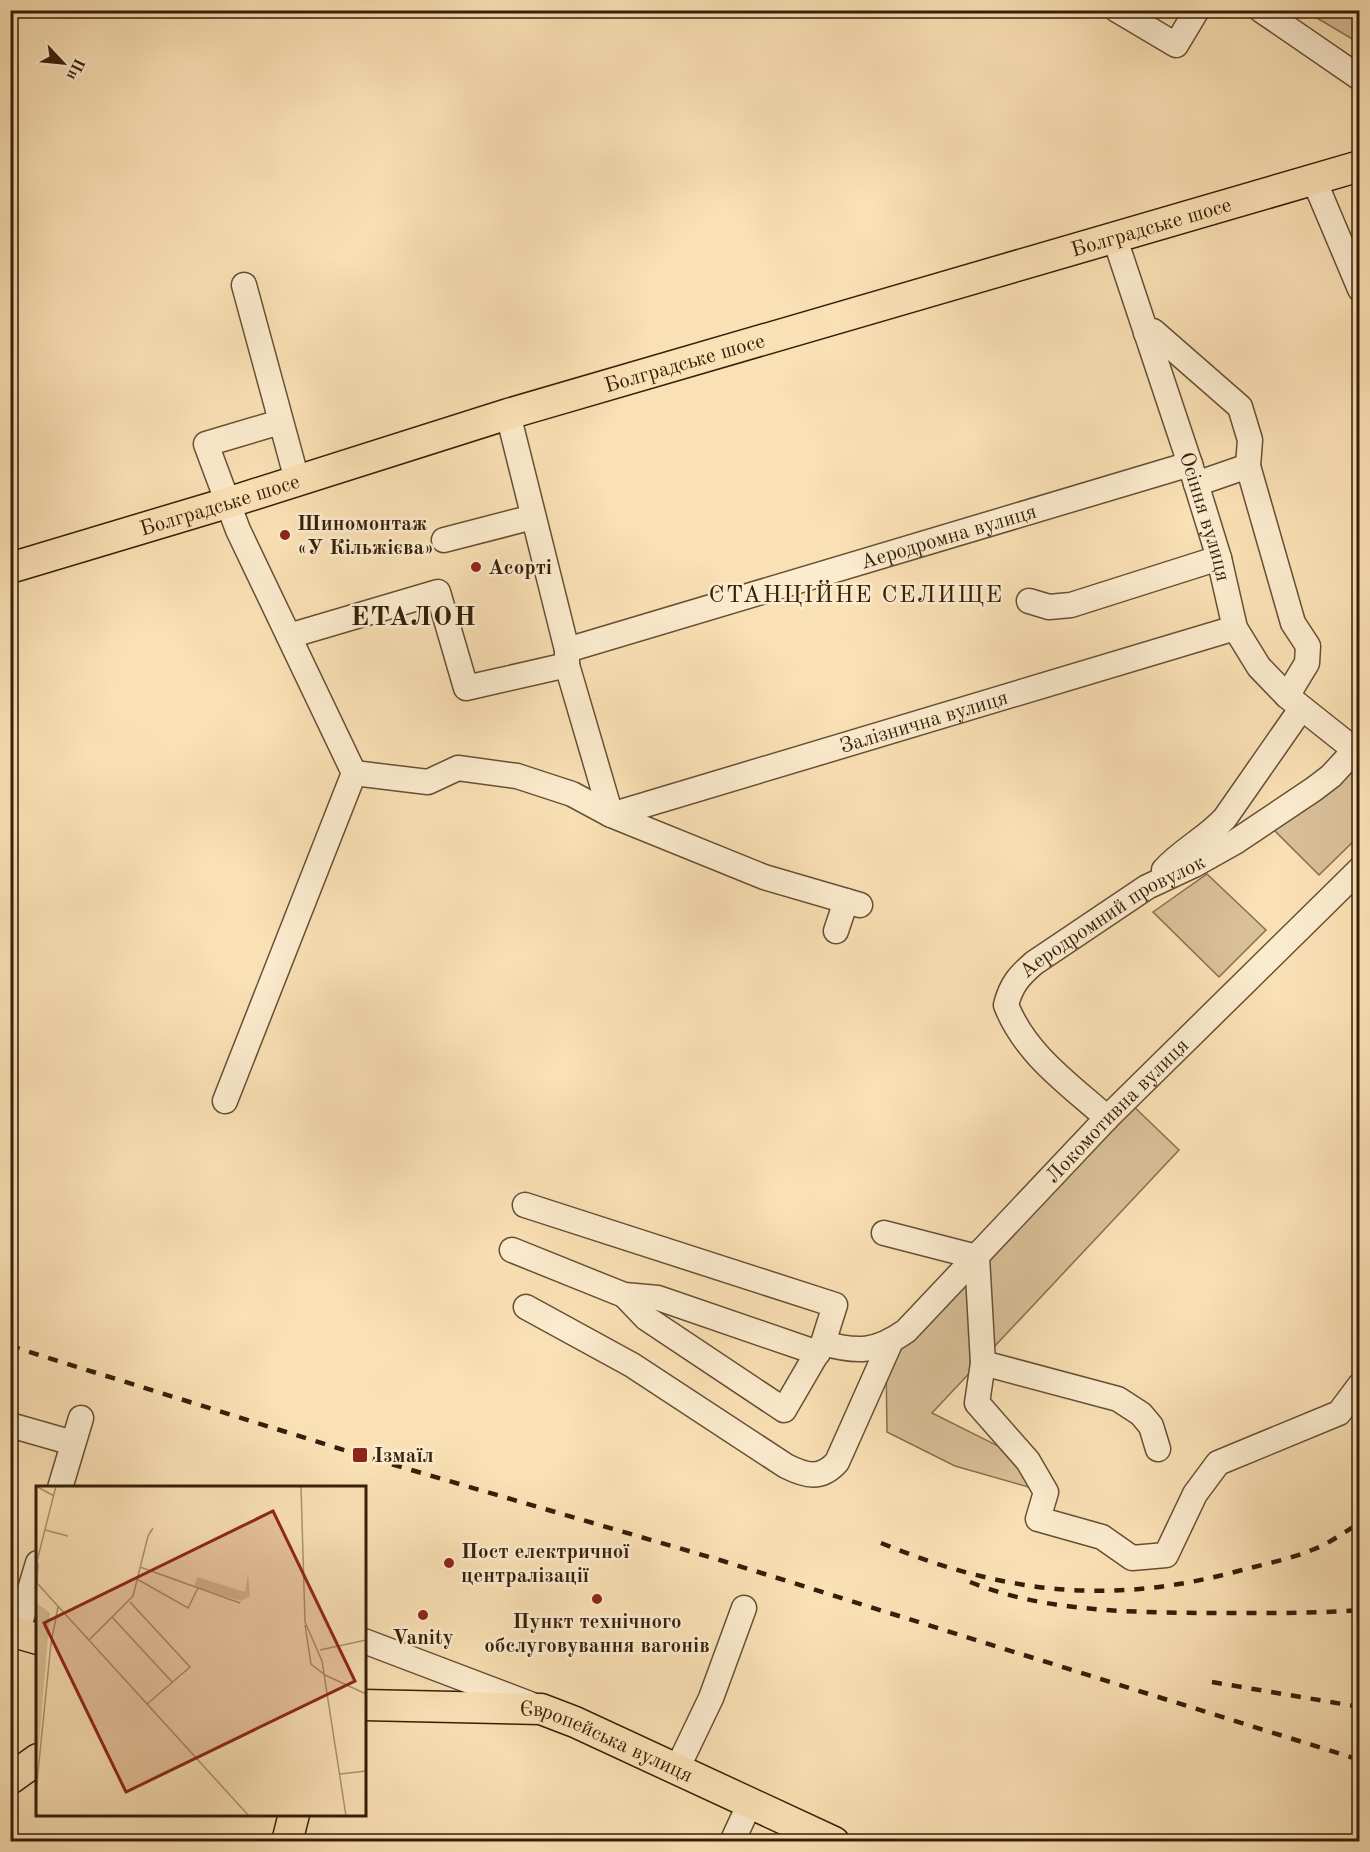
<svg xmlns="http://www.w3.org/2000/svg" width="1370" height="1852" viewBox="0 0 1370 1852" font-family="'Old Standard TT',serif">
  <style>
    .green { fill: #d9c098; stroke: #886f50; stroke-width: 1.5 }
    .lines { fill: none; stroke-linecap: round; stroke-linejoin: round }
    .minor-casing { stroke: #674f34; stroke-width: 27 }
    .major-casing { stroke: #361e09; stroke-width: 33 }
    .minor { stroke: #fceccf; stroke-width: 24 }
    .major { stroke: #fae1b5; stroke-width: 30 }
    .rail { stroke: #361e09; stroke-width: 4.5; stroke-dasharray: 10 10; stroke-linecap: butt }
    .poi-dot { fill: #8f2418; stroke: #fceccf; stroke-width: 2 }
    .labels { text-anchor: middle; stroke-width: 5; stroke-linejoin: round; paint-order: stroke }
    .street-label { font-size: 21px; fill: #361e09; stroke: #fceccf }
    .poi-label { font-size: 21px; font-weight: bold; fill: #361e09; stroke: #fceccf; text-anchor: start }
    .quarter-label { font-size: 24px; letter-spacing: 1.5px; fill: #361e09; stroke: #fceccf }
    .district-label { font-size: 27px; font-weight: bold; letter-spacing: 1.5px; fill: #361e09; stroke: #fceccf }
    .inset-road { fill: none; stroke: #ac9370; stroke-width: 1.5 }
    .view { fill: #8f2418; fill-opacity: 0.15; stroke: #8f2418; stroke-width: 3 }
    .inset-edge { fill: none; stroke: #361e09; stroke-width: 3 }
  </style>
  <rect width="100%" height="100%" fill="#fae1b5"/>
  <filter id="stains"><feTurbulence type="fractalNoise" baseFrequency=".00333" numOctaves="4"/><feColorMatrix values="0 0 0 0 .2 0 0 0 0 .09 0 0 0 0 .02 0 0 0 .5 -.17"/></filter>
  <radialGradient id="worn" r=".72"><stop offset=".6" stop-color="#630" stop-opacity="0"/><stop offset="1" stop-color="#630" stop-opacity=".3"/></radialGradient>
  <g class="green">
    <path d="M1305,11H1359V43Z"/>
    <path d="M1355,770L1359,774V836L1319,875L1273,829Z"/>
    <path d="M1207,874L1266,930L1219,977L1153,912Z"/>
    <path d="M1127,1100L1179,1150L932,1413L1028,1461L1046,1492L955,1466L887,1432L886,1358Z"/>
  </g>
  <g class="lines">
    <g class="minor-casing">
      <g id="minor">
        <path d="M1117,10L1176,45L1197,10"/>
        <path d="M1261,10L1360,78"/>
        <path d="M1314,180L1360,289"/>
        <path id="s1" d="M1115,239L1190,464L1219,558L1235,628L1259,667L1287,696L1360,754"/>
        <path d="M244,285L297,480"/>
        <path d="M1146,333L1153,331L1240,407L1250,440L1248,466L1196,484"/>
        <path id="s2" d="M508,414L567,650V665L611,815L1235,628"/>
        <path d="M1248,466L1293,623L1308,646L1307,663L1287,696"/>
        <path d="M444,540L533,517"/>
        <path d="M1029,601L1049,607L1071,605L1219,558"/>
        <path d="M289,636L438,592L466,688L567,665"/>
        <path id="s3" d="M567,650L1190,464"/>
        <path d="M354,773L428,782L458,768L517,776L572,794L611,815L764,877L860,905"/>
        <path d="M1164,870C1182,850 1207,838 1225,818L1301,709"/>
        <path d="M836,931L846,901"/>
        <path d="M225,1101L354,773L238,530L206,444L280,422"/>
        <path id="s4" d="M1107,1118C1069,1084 1025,1054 1006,1005C1011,985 1019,976 1034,963L1147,887L1194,865L1235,842L1314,789L1331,776L1355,750"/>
        <path d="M525,1205L835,1305L823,1343L784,1410L646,1318L624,1295"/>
        <path d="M884,1233L977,1257L983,1363L977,1403L1028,1461L1046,1492L1038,1519L1102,1537L1132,1558L1166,1555L1195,1494L1218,1463L1339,1413L1360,1385"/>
        <path d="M512,1250L624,1295L658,1298L818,1353"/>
        <path d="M526,1307L632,1365L786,1466C806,1476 821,1480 837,1462L891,1341"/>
        <path id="s5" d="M823,1343C858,1353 876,1352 906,1331L1107,1118L1360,869"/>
        <path d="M983,1363L1118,1399L1141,1414L1151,1426L1158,1449"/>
        <path d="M10,1425L73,1443"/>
        <path d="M60,1488L81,1418"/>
        <path d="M17,1633L38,1563"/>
        <path d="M364,1641L530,1704"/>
        <path d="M677,1769L711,1698L744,1608"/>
        <path d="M732,1842L750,1803"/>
      </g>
    </g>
    <g class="major-casing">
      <g id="major">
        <path id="s6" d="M10,568L227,503L508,414L1360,166"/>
        <path d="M10,1631L38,1639"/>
        <path id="s7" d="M364,1705L541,1709L575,1722L834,1842"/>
        <path d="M10,1779L38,1759"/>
        <path d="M287,1842L294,1814"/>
      </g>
    </g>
    <use href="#minor" class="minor"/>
    <use href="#major" class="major"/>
    <g class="rail">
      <path d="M10,1346L360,1455L723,1561L1360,1760"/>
      <path d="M881,1543C1005,1594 1112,1606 1242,1570C1265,1564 1290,1559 1312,1550C1329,1544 1344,1532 1360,1523"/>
      <path d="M970,1582C1042,1611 1123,1612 1200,1613C1253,1613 1306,1614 1360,1610"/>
      <path d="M1212,1682L1360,1707"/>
    </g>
  </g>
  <g class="poi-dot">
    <circle cx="285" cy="535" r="6"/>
    <circle cx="476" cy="567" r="6"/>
    <rect x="352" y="1447" width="16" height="16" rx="3"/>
    <circle cx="449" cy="1563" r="6"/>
    <circle cx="597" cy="1599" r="6"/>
    <circle cx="423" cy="1615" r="6"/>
  </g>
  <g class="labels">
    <g class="street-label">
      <text dy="7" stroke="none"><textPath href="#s6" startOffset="1191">Болградське шосе</textPath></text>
      <text dy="7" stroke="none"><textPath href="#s6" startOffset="705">Болградське шосе</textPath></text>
      <text dy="7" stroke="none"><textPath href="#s6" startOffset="219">Болградське шосе</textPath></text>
      <text dy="7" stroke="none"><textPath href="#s1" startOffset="292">Осіння вулиця</textPath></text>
      <text dy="7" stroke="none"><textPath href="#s3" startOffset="398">Аеродромна вулиця</textPath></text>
      <text dy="7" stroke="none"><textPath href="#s2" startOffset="741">Залізнична вулиця</textPath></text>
      <text dy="7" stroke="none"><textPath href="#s4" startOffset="296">Аеродромний провулок</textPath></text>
      <text dy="7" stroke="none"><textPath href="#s5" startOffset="393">Локомотивна вулиця</textPath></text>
      <text dy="7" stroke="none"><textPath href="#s7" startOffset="249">Європейська вулиця</textPath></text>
    </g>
    <g class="poi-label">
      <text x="297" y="530">Шиномонтаж<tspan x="297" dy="24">«У Кільжієва»</tspan></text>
      <text x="488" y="574">Асорті</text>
      <text x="374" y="1462">Ізмаїл</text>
      <text x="461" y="1558">Пост електричної<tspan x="461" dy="24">централізації</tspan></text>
      <text x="597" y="1628" text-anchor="middle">Пункт технічного<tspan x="597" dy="24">обслуговування вагонів</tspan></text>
      <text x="423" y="1644" text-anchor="middle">Vanity</text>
    </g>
    <g class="quarter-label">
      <text x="856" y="602">СТАНЦІЙНЕ СЕЛИЩЕ</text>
    </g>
    <g class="district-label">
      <text x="414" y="625">ЕТАЛОН</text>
    </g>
  </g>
  <g transform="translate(36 1486)">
    <rect width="330" height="330" fill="#fae1b5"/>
    <path d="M212,87L214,110L205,115L158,101L161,91L209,106ZM2,118L14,127L0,292V120Z" fill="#d9c098"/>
    <path class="inset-road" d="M0,0L18,10M265,0L269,136L286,175L310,330M9,44L32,50M0,79L20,0M104,81L204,117M101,93L152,122L162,102M0,96L213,330M1,97L2,77M94,116L154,181L111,218M76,131L137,197M269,139L275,178L289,189M53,154L97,110L112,50L117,42M284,164L330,154M289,189L330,208M304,288L330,285M0,306L15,157L22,121"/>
    <path class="view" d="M237,25L319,195L90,306L8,137Z"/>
    <rect width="330" height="330" class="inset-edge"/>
  </g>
  <rect width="1370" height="1852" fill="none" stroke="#fae1b5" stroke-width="36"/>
  <rect x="12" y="12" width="1346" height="1828" fill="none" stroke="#361e09" stroke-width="3"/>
  <rect x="18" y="18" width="1334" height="1816" fill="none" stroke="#361e09" stroke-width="1.5"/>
  <g transform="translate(63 63) rotate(116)" stroke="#fceccf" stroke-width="4.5" paint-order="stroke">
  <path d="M0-4.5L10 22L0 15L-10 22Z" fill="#361e09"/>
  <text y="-9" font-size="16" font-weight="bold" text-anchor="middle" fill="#361e09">Пн</text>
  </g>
  <rect width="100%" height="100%" filter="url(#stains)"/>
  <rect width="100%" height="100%" fill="url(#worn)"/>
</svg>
